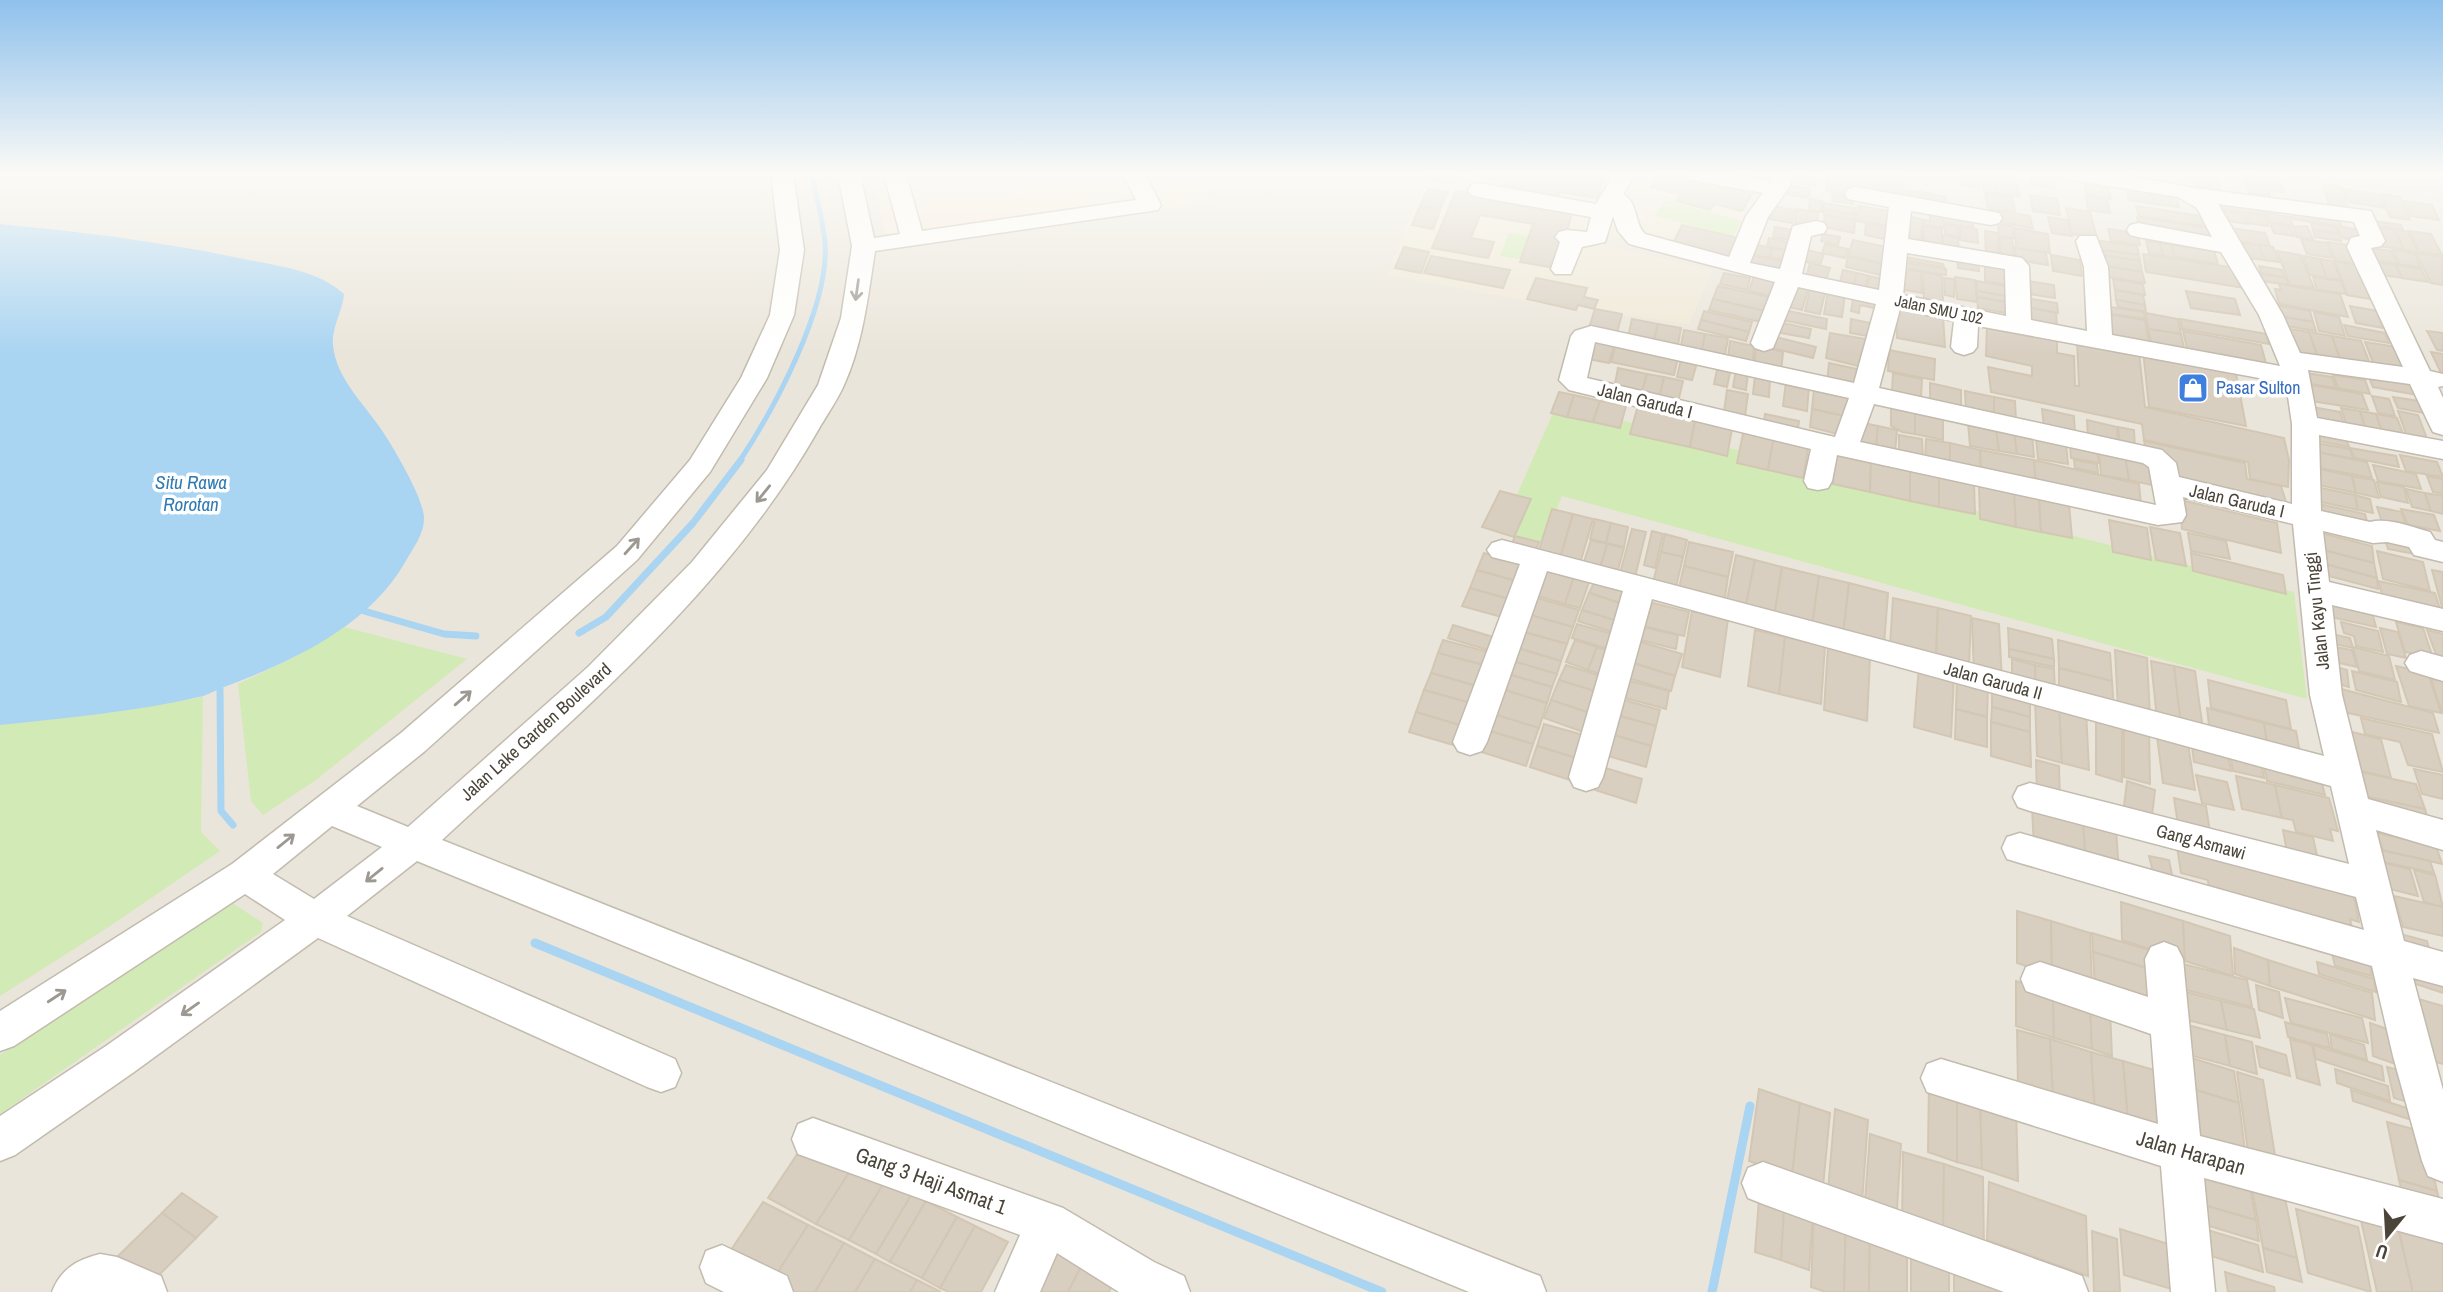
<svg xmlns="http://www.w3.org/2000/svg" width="2443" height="1292" viewBox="0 0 2443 1292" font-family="'Archivo Narrow',sans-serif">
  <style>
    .residential { fill: #eae5da }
    .commercial { fill: #f7ead8 }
    .industrial { fill: #e6e2dd }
    .education { fill: #efe8d6 }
    .green { fill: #d2eab5 }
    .water { fill: #a9d4f2 }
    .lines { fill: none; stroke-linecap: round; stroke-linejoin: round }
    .stream-far2 { stroke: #a9d4f2; stroke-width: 5 }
    .stream-far1 { stroke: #a9d4f2; stroke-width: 7 }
    .stream { stroke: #a9d4f2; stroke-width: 9 }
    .building { fill: #d8cfc1; stroke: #d3c7b4; stroke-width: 2 }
    .minor-casing { stroke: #c2bbae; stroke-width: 3 }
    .minor { fill: #fff; fill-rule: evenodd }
    .oneway { stroke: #9c9892 }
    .labels { text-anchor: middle; stroke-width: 7; stroke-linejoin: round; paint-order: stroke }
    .far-street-label { font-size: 16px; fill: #4b4439; stroke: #fff }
    .shop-label { font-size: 18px; fill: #366cbe; stroke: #fff; text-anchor: start }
    .street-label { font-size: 18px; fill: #4b4439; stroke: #fff }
    .water-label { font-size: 19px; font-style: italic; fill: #2e7ab2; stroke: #fff }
    .near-street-label { font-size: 21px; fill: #4b4439; stroke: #fff }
  </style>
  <rect width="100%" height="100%" fill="#f6f3ec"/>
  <path class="residential" d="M0,174H2274L2352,186L2443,203V1292H0Z"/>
  <path class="commercial" d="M872,174H1199L1210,202L889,250Z"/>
  <path class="industrial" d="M2274,174H2443V203L2352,186Z"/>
  <path class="education" d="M1428,174H1691L1766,190L1730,263L1608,235L1612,216L1609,215L1603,245L1713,270L1689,324L1581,309L1579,311L1387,275Z"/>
  <g class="green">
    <path d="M1665,200L1742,221L1732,237L1654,215Z"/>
    <path d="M1509,233L1533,237L1525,260L1500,256Z"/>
    <path d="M1557,404L2294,592L2307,699L1562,496L1543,543L1501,531Z"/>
    <path d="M344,627L467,659L316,780L263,815L251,801L238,684L293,658Z"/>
    <path d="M203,697L201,832L220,851L107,928L0,996V725L108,713Z"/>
    <path d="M231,902L263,923L261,932L0,1114V1055L217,907Z"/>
  </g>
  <path class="water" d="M0,224C83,232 163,242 244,259C278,266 318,270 344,294C343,310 331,329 333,345C336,380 367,406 385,435C396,452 419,492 423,511C428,530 413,548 404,564C366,629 286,664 219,689C212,692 206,696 199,697C134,712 66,718 0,725Z"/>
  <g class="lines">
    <path class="stream-far2" d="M739,462C773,411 830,306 825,243C823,220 816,197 812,174"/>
    <g class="stream-far1">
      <path d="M364,611L444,634L476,636"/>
      <path d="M579,633L606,617L693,523L741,460"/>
      <path d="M220,689L221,811L233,825"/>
    </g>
    <g class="stream">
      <path d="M535,943L1382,1292"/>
      <path d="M1712,1292L1750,1106"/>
    </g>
  </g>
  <g class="building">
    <path d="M1428,174H1456L1453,183L1426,179Z"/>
    <path d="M1468,174H1604L1598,198L1561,192L1553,199L1531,190L1503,186L1506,176H1502L1500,181Z"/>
    <path d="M1659,174H1678L1752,194L1742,211L1714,204L1710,210L1676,201L1681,195L1651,187Z"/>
    <path d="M1786,174H1809L1808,179L1816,181L1815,186L1785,180Z"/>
    <path d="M1829,174L1856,176L1852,196L1826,191Z"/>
    <path d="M1860,174H1904L1901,187L1859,179Z"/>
    <path d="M1961,174H1978V187L1961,185Z"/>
    <path d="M1980,174H1992L1998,194L1985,192Z"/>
    <path d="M1992,174L2014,176L2020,196L1998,194Z"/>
    <path d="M2244,175L2264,178L2270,196L2249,193Z"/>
    <path d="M2031,178L2054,181L2055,189L2032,185Z"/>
    <path d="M2266,178L2279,180L2284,192L2270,190Z"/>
    <path d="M1856,179L1876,183L1875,194L1855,191Z"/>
    <path d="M2194,179L2218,182L2220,190L2197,187Z"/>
    <path d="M2084,182L2109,189L2111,199L2086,195Z"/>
    <path d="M1783,184L1810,189L1808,198L1780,193Z"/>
    <path d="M1876,184L1899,187V199L1876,196Z"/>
    <path d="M2323,184L2342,187L2349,213L2330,209Z"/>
    <path d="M2126,185L2152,189L2156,204L2129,200Z"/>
    <path d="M1428,189L1448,192L1440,209L1420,206Z"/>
    <path d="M1902,189L1922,192L1921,204L1900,200Z"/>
    <path d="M2152,189L2175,192L2179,207L2156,204Z"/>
    <path d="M2344,189L2380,195L2385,208L2349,202Z"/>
    <path d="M1456,191L1484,195L1482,200L1543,210L1544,205L1573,210L1556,268L1520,262L1533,224L1480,215L1471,238L1494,242L1488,258L1432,248Z"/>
    <path d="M1922,192L1946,197L1944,209L1921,204Z"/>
    <path d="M1985,193L2012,197L2015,212L1988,209Z"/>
    <path d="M1833,194L1853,198V204L1832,201Z"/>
    <path d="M2381,194L2400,197L2410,220L2390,217Z"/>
    <path d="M2030,195L2057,199L2060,215L2033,211Z"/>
    <path d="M2086,196L2107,199L2110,213L2088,210Z"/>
    <path d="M1810,199L1822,201V212L1809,210Z"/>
    <path d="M2214,199L2262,206L2266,215L2218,208Z"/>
    <path d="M2404,201L2432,205L2439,220L2411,216Z"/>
    <path d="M1824,203L1855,208V214L1824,209Z"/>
    <path d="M1765,205L1794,210L1792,223L1763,218Z"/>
    <path d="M1858,206L1895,212L1894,227L1856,221Z"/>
    <path d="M2136,206L2200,216L2203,226L2139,216Z"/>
    <path d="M2288,207L2314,210L2319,223L2293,219Z"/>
    <path d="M1419,208L1440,211L1433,229L1412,225Z"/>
    <path d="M2066,208L2090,212L2097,238L2072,234Z"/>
    <path d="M1796,209L1818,212L1817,227L1795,223Z"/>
    <path d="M1824,210L1855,215L1854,220L1824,215Z"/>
    <path d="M1991,210L2030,216L2033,229L1992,220Z"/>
    <path d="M2219,210L2244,214L2248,224L2222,220Z"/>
    <path d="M2314,210L2336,214L2342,227L2319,223Z"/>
    <path d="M1930,213L1943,215L1944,228L1924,225V220L1930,221Z"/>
    <path d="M1945,213L1972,217L1973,228L1946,223Z"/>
    <path d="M2246,213L2265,216L2268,226L2249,223Z"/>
    <path d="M2267,213L2290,217L2293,226L2269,222Z"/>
    <path d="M1825,215L1855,220L1854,233L1823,227Z"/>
    <path d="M1901,215L1922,219V246L1900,242Z"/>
    <path d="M2048,217L2067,220L2072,236L2052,233Z"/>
    <path d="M2137,217L2208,228L2211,239L2139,228Z"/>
    <path d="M2374,221L2401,225L2403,230L2376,226Z"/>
    <path d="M1866,223L1895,228L1894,241L1865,235Z"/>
    <path d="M2270,223L2289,226L2294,236L2274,233Z"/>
    <path d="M2311,223L2336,227L2339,234L2313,230Z"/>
    <path d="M1945,224L1958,226L1959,237L1945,234Z"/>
    <path d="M1998,224L2013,226L2014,238L1999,236Z"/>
    <path d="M1682,225L1738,238L1728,261L1671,247Z"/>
    <path d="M1924,226L1942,229V249L1924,246Z"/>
    <path d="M1960,226L1977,229L1978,243L1960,240Z"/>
    <path d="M2307,226L2313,239L2297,237L2293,227Z"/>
    <path d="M2337,226L2361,230L2367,242L2343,238Z"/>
    <path d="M2370,226L2395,230L2404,250L2379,246Z"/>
    <path d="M1775,227L1792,230L1790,240L1773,237Z"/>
    <path d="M2223,227L2265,233L2270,246L2228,240Z"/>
    <path d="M2015,228L2048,234L2050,253L2016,248Z"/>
    <path d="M2108,229L2137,233L2140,245L2111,241Z"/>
    <path d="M2313,230L2339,234L2341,241L2315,237Z"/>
    <path d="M2395,230L2408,232L2418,252L2404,250Z"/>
    <path d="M1985,231L1998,233L1999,259L1986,256Z"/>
    <path d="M2409,231L2431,234L2442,255L2419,252Z"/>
    <path d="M1823,234L1840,237L1838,245L1821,241Z"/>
    <path d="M1943,235L1958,238L1959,252L1944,250Z"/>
    <path d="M1999,237L2012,239L2015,261L2001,259Z"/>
    <path d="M1769,238L1796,244L1795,252L1767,246Z"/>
    <path d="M2301,239L2327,243L2333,258L2307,254Z"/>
    <path d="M1853,240L1891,248L1887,265L1848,256Z"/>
    <path d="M2094,240L2137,246L2139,255L2095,249Z"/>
    <path d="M2146,241L2160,243L2163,256L2149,253Z"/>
    <path d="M2328,242L2354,246L2362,265L2336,261Z"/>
    <path d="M2160,243L2172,245L2175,257L2163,256Z"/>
    <path d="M2241,243L2259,245L2265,260L2247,258Z"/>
    <path d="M1752,244L1772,248L1770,258L1749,254Z"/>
    <path d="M1825,244L1848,249L1845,258L1822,253Z"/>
    <path d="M2172,245L2214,251L2218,264L2175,257Z"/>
    <path d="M2259,245L2273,247L2279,262L2265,260Z"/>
    <path d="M1404,247L1429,252L1421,273L1395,268Z"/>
    <path d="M2364,247L2391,251L2398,264L2370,260Z"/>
    <path d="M1772,248L1794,252L1792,262L1770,258Z"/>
    <path d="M2015,248L2046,253L2048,265L2016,260Z"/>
    <path d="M1802,249L1824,254L1820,265L1798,260Z"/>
    <path d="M2095,249L2139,255L2140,261L2096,254Z"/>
    <path d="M2393,250L2415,254L2421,268L2399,264Z"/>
    <path d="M2277,251L2300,255L2314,288L2290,285Z"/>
    <path d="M1743,253L1790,263L1787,275L1740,264Z"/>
    <path d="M2416,253L2442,257L2443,285L2431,283Z"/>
    <path d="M2096,254L2140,261L2142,272L2099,265Z"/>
    <path d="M2143,254L2235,268L2244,288L2146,272Z"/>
    <path d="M1957,255L1978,259L1979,271L1958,268Z"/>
    <path d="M2051,255L2080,260L2082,276L2053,271Z"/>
    <path d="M1431,256L1510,270L1503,288L1424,273Z"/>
    <path d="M1848,256L1887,265L1885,276L1846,267Z"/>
    <path d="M2303,256L2320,259L2327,278L2310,275Z"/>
    <path d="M1905,257L1943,264L1944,267L1906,261Z"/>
    <path d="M1985,259L2010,264L2011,286L1985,281Z"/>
    <path d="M2320,259L2333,261L2341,280L2327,278Z"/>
    <path d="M2335,261L2362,266L2375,300L2347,295Z"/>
    <path d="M2369,261L2396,265L2402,278L2375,274Z"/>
    <path d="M1899,262L1946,269V275L1899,267Z"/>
    <path d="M1810,263L1830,268L1825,283L1806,278Z"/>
    <path d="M2099,265L2142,272L2145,283L2101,276Z"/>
    <path d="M2396,265L2421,269L2428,282L2402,278Z"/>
    <path d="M2259,266L2282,270L2285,277L2261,273Z"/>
    <path d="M1899,268L1921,272L1922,293L1899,289Z"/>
    <path d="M1843,270L1857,273L1853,289L1839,286Z"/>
    <path d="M1923,272L1942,276L1943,302L1924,298Z"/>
    <path d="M1724,273L1750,278L1747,290L1720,284Z"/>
    <path d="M1857,273L1869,276L1865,292L1853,289Z"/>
    <path d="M2253,273L2286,278L2288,285L2255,280Z"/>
    <path d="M1754,276L1776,281L1772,297L1749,291Z"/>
    <path d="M1869,276L1883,279L1880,295L1865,292Z"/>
    <path d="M1955,277L1975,280L1977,302L1957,299Z"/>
    <path d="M2313,277L2341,281L2346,294L2317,290Z"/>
    <path d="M1536,278L1587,288L1584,297L1598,300L1594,309L1578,305L1576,310L1527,299Z"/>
    <path d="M1944,278L1954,279V297L1945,295Z"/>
    <path d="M2113,279L2143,284L2145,295L2115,290Z"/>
    <path d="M2021,280L2054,285L2055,298L2022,293Z"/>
    <path d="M1977,281L2010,287L2011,297L1977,291Z"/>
    <path d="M1791,283L1809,287L1802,310L1784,306Z"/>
    <path d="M2279,284L2340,294L2348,317L2279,304L2275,289L2281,290Z"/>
    <path d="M1718,286L1769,297L1765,311L1713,299Z"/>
    <path d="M1810,290L1825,293L1820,314L1805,311Z"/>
    <path d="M2115,290L2143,295L2145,305L2116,300Z"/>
    <path d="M1828,291L1845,294L1842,317L1824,314Z"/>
    <path d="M1977,291L2011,297V303L1977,297Z"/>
    <path d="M2186,291L2235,299L2240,315L2191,308Z"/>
    <path d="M1854,295L1884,302L1883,310L1860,305L1859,313L1851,311Z"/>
    <path d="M1977,297L2011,303L2012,314L1978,308Z"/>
    <path d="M2026,298L2057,303L2058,313L2026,307Z"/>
    <path d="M1713,299L1765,311L1761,322L1709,310Z"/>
    <path d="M2116,300L2145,305L2146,312L2118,307Z"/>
    <path d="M2270,304L2310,311L2313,322L2273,315Z"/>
    <path d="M2350,306L2377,311L2383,328L2356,323Z"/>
    <path d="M2026,307L2056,313L2057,327L2027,322Z"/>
    <path d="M2110,307L2144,312L2145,319L2112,314Z"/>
    <path d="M1595,309L1622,314L1617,333L1589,328Z"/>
    <path d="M1896,309L1943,316L1945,347L1897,338Z"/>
    <path d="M1784,310L1827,319L1826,329L1782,320Z"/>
    <path d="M1704,311L1752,322L1749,332L1701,320Z"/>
    <path d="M2314,312L2339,317L2345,336L2319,331Z"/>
    <path d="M2146,313L2178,319L2181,334L2148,329Z"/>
    <path d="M2105,314L2145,320L2150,347L2110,340Z"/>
    <path d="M2273,315L2313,322L2316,331L2275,324Z"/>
    <path d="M1632,319L1658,324L1653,345L1627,341Z"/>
    <path d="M1851,319L1875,324L1874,337L1850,333Z"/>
    <path d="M2180,319L2266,334L2269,344L2182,329Z"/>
    <path d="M1701,320L1749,332L1746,341L1698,329Z"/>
    <path d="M1778,322L1811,329L1809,338L1776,332Z"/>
    <path d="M1658,324L1681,328L1677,350L1653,345Z"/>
    <path d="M1987,324L2057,338V353L2074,356L2075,386H2079L2077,340L2139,353L2145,407L2284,438L2289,460L2288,487L2250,479L2248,462L2144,440L2142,424L1991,392L1988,367L2032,376V366L1986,356Z"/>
    <path d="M2344,325L2385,333L2389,343L2348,336Z"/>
    <path d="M2283,328L2309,332L2319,360L2292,356Z"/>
    <path d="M2148,329L2181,334L2185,352L2152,346Z"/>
    <path d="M1684,330L1705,334L1701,355L1680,351Z"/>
    <path d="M2183,331L2261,345L2267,367L2188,353Z"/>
    <path d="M2427,331L2443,333V351L2437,350Z"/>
    <path d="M2309,332L2332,336L2342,364L2319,360Z"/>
    <path d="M1830,333L1872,340L1866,368L1826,358Z"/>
    <path d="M1705,334L1728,338L1724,360L1701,355Z"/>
    <path d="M2332,336L2361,341L2372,369L2342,364Z"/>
    <path d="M1588,337L1615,342L1609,363L1583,358Z"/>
    <path d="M1776,337L1816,347L1813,358L1772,348Z"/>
    <path d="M1730,341L1754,346L1753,363L1728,358Z"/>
    <path d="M2365,342L2403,348L2412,372L2374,365Z"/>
    <path d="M1616,344L1678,357L1674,375L1611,362Z"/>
    <path d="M1756,346L1783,352L1781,372L1754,367Z"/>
    <path d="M1889,350L1935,359L1934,380L1888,371Z"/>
    <path d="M2143,350L2235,368L2246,426L2149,407Z"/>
    <path d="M2431,352L2443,354V377Z"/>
    <path d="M1681,359L1697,363L1692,380L1677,377Z"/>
    <path d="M1829,363L1857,369L1855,387L1827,382Z"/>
    <path d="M1718,365L1731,368L1727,387L1714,384Z"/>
    <path d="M1618,368L1647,374L1641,395L1614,389Z"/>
    <path d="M1736,370L1748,373L1746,390L1733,387Z"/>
    <path d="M1893,373L1922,379L1921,398L1892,392Z"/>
    <path d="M2306,373L2332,377L2336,388L2310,384Z"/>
    <path d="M2367,373L2410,380L2417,395L2373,387Z"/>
    <path d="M1647,374L1664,377L1659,399L1641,395Z"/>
    <path d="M1755,375L1770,378L1769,397L1753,394Z"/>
    <path d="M2333,375L2365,380L2370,394L2338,388Z"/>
    <path d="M1664,377L1683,381L1678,402L1659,399Z"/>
    <path d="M1786,382L1809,386L1807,411L1783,406Z"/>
    <path d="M1930,383L1961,390V407L1930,400Z"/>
    <path d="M2307,384L2362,394L2368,410L2312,401Z"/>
    <path d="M1814,389L1850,396L1849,417L1812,409Z"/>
    <path d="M1727,390L1748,394L1745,416L1724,412Z"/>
    <path d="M1965,391L1994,397V416L1966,411Z"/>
    <path d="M1559,392L1574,395L1567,417L1551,413Z"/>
    <path d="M1574,395L1600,401L1593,422L1567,417Z"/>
    <path d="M2372,396L2389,399L2395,416L2378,413Z"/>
    <path d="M1994,397L2015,401L2016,421L1994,416Z"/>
    <path d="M2393,397L2419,401L2424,413L2398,408Z"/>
    <path d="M1600,401L1626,406L1620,428L1593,422Z"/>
    <path d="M1891,407L1915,411V434L1902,432L1891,426Z"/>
    <path d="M2312,407L2340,412L2345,427L2317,422Z"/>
    <path d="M2341,408L2360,411L2367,433L2348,429Z"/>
    <path d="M1637,409L1695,421L1690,447L1630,434Z"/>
    <path d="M1812,409L1849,417L1842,435L1810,427Z"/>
    <path d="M2042,409L2074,416L2075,434L2044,427Z"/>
    <path d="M1915,411L1943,416V440L1915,434Z"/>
    <path d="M2360,411L2376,414L2384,436L2367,433Z"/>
    <path d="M2398,411L2418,415L2429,444L2408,440Z"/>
    <path d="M1765,414L1799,421L1798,429L1764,422Z"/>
    <path d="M2376,414L2397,418L2405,439L2384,436Z"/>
    <path d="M2087,420L2117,427L2118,444L2088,438Z"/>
    <path d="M1695,421L1732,429L1727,456L1690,447Z"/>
    <path d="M1855,421L1878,426L1876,449L1853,444Z"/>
    <path d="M1968,423L1996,428L1999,451L1970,446Z"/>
    <path d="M1878,426L1897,430L1895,453L1876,449Z"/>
    <path d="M2118,427L2134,430L2135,448L2120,444Z"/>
    <path d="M2313,427L2344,433L2349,447L2318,441Z"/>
    <path d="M1996,428L2014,431L2017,454L1999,451Z"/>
    <path d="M1744,429L1774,436L1768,470L1737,463Z"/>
    <path d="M2014,431L2032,434L2034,457L2017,454Z"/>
    <path d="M1899,435L1922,439L1923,459L1899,455Z"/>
    <path d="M1774,436L1809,444L1803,478L1768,470Z"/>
    <path d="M1926,439L1950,443V467L1925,462Z"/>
    <path d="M2036,439L2066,444L2068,464L2038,459Z"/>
    <path d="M2144,441L2245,463L2247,479L2281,486L2287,505L2173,479L2147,450Z"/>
    <path d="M2310,442L2350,449L2353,459L2313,451Z"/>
    <path d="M1950,443L1980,450L1981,473L1950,467Z"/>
    <path d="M2070,446L2097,451L2099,463L2071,458Z"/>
    <path d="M2350,448L2396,456L2399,467L2354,458Z"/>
    <path d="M1980,450L2034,460L2036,484L1981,473Z"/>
    <path d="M2099,450L2125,455L2129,480L2101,475Z"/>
    <path d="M2311,451L2367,462L2372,478L2315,467Z"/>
    <path d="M1835,455L1871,462L1870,492L1833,484Z"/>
    <path d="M2125,455L2152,460L2156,486L2129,480Z"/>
    <path d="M2400,455L2437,462L2443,477L2406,471Z"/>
    <path d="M2034,460L2139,484L2141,505L2036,484Z"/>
    <path d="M2074,460L2097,464L2098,473L2075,468Z"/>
    <path d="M1871,462L1910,470V501L1870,492Z"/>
    <path d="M2373,465L2416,474L2421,489L2378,481Z"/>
    <path d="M2310,467L2352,476L2356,493L2314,484Z"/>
    <path d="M1910,470L1939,476V507L1910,501Z"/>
    <path d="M1939,476L1974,483L1975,514L1939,507Z"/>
    <path d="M2352,476L2374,480L2379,498L2356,493Z"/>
    <path d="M2427,476L2443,479V494L2433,492Z"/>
    <path d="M2377,482L2404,487L2408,503L2381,497Z"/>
    <path d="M1979,485L2014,493L2016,527L1980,519Z"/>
    <path d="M2312,486L2355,495L2358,510L2316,501Z"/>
    <path d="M2406,489L2425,493L2431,511L2412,507Z"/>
    <path d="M1500,491L1531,499L1514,537L1482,527Z"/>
    <path d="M2014,493L2039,498L2041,532L2016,527Z"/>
    <path d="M2425,493L2443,496V514L2431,511Z"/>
    <path d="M2355,495L2370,499L2373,513L2358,510Z"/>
    <path d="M2039,498L2069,504L2072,538L2041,532Z"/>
    <path d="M2181,500L2277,523L2281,553L2182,529Z"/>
    <path d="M2319,504L2365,514L2367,521L2321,512Z"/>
    <path d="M2377,507L2402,512L2408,533L2384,528Z"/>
    <path d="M1552,509L1573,514L1559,562L1537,556Z"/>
    <path d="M2401,509L2434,515L2440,531L2408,525Z"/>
    <path d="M1573,514L1593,519L1579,567L1559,562Z"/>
    <path d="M1595,519L1611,523L1606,543L1590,539Z"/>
    <path d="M2109,520L2147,528L2151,560L2113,552Z"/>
    <path d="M1611,523L1628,527L1624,547L1606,543Z"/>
    <path d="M2150,527L2180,533L2186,566L2156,560Z"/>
    <path d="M1632,529L1646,532L1634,581L1619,577Z"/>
    <path d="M1652,531L1663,534L1655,568L1644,565Z"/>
    <path d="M2188,533L2226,541L2230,559L2191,551Z"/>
    <path d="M2321,533L2372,546L2374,563L2323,550Z"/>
    <path d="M1665,534L1687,540L1683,557L1661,552Z"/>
    <path d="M2383,534L2409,540L2414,554L2388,549Z"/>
    <path d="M1515,536L1539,542L1534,556L1510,549Z"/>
    <path d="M1591,540L1607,544L1599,572L1582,568Z"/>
    <path d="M1689,542L1733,552L1728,577L1684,566Z"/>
    <path d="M1607,544L1624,548L1616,577L1599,572Z"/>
    <path d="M2323,550L2374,563L2377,578L2325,564Z"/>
    <path d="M2377,551L2423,562L2430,591L2383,579Z"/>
    <path d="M1661,552L1683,557L1675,591L1652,586Z"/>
    <path d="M1484,553L1529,566L1523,583L1477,570Z"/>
    <path d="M2191,553L2283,575L2286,594L2193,571Z"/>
    <path d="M1736,555L1755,560L1745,610L1726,605Z"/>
    <path d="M1755,560L1782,567L1774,617L1745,610Z"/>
    <path d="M2325,564L2377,578L2378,589L2325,575Z"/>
    <path d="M1684,566L1728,577L1724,604L1678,592Z"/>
    <path d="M1782,567L1819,576L1812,627L1774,617Z"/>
    <path d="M1541,568L1574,577L1565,604L1531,594Z"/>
    <path d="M1477,570L1523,583L1516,601L1470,588Z"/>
    <path d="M2432,570L2443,572V607H2442Z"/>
    <path d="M1819,576L1849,583L1843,635L1812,627Z"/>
    <path d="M1574,577L1589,582L1580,608L1565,604Z"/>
    <path d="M1595,581L1631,592L1626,605L1589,593Z"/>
    <path d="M2378,581L2435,593L2440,609L2383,597Z"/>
    <path d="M1849,583L1888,593L1884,645L1843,635Z"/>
    <path d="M1470,588L1516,601L1509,619L1462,606Z"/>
    <path d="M1589,593L1626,605L1620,622L1582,610Z"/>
    <path d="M1530,596L1579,610L1573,627L1523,613Z"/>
    <path d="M1893,598L1938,608L1936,657L1890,646Z"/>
    <path d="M2323,600L2372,612L2376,627L2326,616Z"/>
    <path d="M1645,601L1689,612L1684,636L1640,625Z"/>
    <path d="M1938,608L1971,616L1969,666L1936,657Z"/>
    <path d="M1582,610L1620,622L1615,633L1578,621Z"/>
    <path d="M1692,611L1728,619L1720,677L1682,667Z"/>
    <path d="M1523,613L1573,627L1567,644L1517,630Z"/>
    <path d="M1972,618L1999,624L2002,682L1974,675Z"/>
    <path d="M2341,622L2378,631L2383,652L2356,646L2354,636L2344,633Z"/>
    <path d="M2396,622L2423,628L2433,658L2405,652Z"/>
    <path d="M1577,624L1623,637L1618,652L1572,638Z"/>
    <path d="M1453,625L1500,639L1495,652L1448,638Z"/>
    <path d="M1634,625L1678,635L1676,649L1632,638Z"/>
    <path d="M2008,628L2052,639L2054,659L2009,649Z"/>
    <path d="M2380,628L2398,632L2406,658L2387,654Z"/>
    <path d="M1517,630L1567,644L1561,661L1511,646Z"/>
    <path d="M1755,630L1785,637L1779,694L1748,686Z"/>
    <path d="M2427,630L2443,634V661L2438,660Z"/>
    <path d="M2323,632L2350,638L2353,648L2325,642Z"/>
    <path d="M1785,637L1825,646L1821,704L1779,694Z"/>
    <path d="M1443,640L1492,653L1487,666L1438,653Z"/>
    <path d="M1575,640L1597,647L1588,670L1566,662Z"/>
    <path d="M2058,640L2110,653L2112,681L2059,668Z"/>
    <path d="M1637,641L1682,654L1675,676L1630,662Z"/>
    <path d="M2320,644L2352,650L2357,667L2325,660Z"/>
    <path d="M1511,646L1561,661L1557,674L1506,659Z"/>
    <path d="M1597,647L1618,654L1609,677L1588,670Z"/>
    <path d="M1828,647L1870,657L1867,721L1824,710Z"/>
    <path d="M2353,647L2389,656L2395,680L2359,671Z"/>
    <path d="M2009,649L2054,659V667L2009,657Z"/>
    <path d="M2115,650L2147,658L2150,717L2118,709Z"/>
    <path d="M1438,653L1487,666L1480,687L1431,673Z"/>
    <path d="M1506,659L1557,674L1552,687L1501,672Z"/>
    <path d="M2012,659L2035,665L2036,691L2012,685Z"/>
    <path d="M2151,661L2174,666L2181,724L2157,719Z"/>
    <path d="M1630,662L1675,676L1671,691L1625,677Z"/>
    <path d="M2323,663L2347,670L2349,687L2325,680Z"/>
    <path d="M1566,665L1607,678L1601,693L1559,680Z"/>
    <path d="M2035,665L2054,669L2055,695L2036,691Z"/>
    <path d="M1919,666L1954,675L1951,737L1914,727Z"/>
    <path d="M2174,666L2195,671L2203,730L2181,724Z"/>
    <path d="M2396,666L2428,673L2441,713L2409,706Z"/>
    <path d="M2059,668L2112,681L2114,711L2059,697Z"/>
    <path d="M2352,671L2397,682L2401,702L2356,690Z"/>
    <path d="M1501,672L1552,687L1547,703L1495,687Z"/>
    <path d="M1431,673L1480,687L1474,704L1424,690Z"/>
    <path d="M1618,678L1669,691L1666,709L1614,695Z"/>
    <path d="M1957,678L1988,686L1987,717L1956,709Z"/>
    <path d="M2431,679L2443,681V713L2442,712Z"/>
    <path d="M1559,680L1601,693L1593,714L1551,700Z"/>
    <path d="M2208,680L2286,700L2291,729L2211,708Z"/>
    <path d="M1992,686L2030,696V717L1992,707Z"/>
    <path d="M2330,686L2433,713L2439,733L2334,710Z"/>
    <path d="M1495,687L1547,703L1539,728L1486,712Z"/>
    <path d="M1424,690L1474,704L1466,727L1416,712Z"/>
    <path d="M1613,697L1660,710L1656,726L1609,713Z"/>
    <path d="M2035,698L2059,704L2062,763L2037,756Z"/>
    <path d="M1551,700L1593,714L1586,733L1544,718Z"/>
    <path d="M2059,704L2086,710L2089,770L2062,763Z"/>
    <path d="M1992,707L2030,717V732L1991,722Z"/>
    <path d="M2207,708L2264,723L2268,749L2210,734Z"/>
    <path d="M1956,709L1987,717V747L1955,739Z"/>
    <path d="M1416,712L1466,727L1460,747L1409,732Z"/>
    <path d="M1486,712L1539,728L1533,744L1480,728Z"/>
    <path d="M1609,713L1656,726L1651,746L1604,732Z"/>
    <path d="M2096,713L2122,720V782L2096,774Z"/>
    <path d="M2361,718L2432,734L2443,772L2408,765L2400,742L2365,734Z"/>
    <path d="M2124,721L2149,728L2150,784L2124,777Z"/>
    <path d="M1991,722L2030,732L2031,767L1991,756Z"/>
    <path d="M2264,723L2296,731L2301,758L2268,749Z"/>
    <path d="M1544,724L1583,735L1576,758L1537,746Z"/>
    <path d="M1480,728L1533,744L1526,766L1472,749Z"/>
    <path d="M2336,728L2381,739L2391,778L2345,767Z"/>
    <path d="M2156,729L2187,737L2195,790L2163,783Z"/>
    <path d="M1604,732L1651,746L1646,767L1598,753Z"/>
    <path d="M2191,738L2226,746L2231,771L2194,762Z"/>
    <path d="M1537,746L1576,758L1570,780L1530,767Z"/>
    <path d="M2229,749L2260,756L2264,778L2233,771Z"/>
    <path d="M2262,759L2319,772L2325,795L2267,781Z"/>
    <path d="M2036,760L2059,766L2060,802L2037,796Z"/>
    <path d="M1592,764L1642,779L1636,803L1586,787Z"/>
    <path d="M2347,769L2416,784L2425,809L2354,794Z"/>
    <path d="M2414,769L2443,775V799L2422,794Z"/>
    <path d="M2196,775L2227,782L2234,810L2202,803Z"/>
    <path d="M2236,776L2275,785L2282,818L2242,809Z"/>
    <path d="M2127,781L2155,790L2152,816L2124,806Z"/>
    <path d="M2275,785L2329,798L2338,831L2330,829L2333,841L2296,832L2293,820L2282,818Z"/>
    <path d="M2354,794L2425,809L2430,826Z"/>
    <path d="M2174,798L2206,806L2211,839L2179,831Z"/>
    <path d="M2032,807L2083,821L2086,863L2034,849Z"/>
    <path d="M2083,821L2116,829L2119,872L2086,863Z"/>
    <path d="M2283,830L2313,837L2319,865L2288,858Z"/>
    <path d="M2377,833L2436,846L2442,864L2383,850Z"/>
    <path d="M2176,840L2353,891L2359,922L2350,919L2355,941L2210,902L2208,880L2181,873Z"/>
    <path d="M2375,849L2430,861L2434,873L2378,861Z"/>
    <path d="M2149,856L2169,860L2174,884L2155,880Z"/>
    <path d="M2379,862L2410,869L2418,896L2386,888Z"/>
    <path d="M2414,870L2435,875L2443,907L2424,902Z"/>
    <path d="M2394,896L2443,907V936L2403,927Z"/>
    <path d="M2121,902L2183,921L2185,961L2122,940Z"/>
    <path d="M2017,911L2051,921L2052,974L2017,963Z"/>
    <path d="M2051,921L2090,933L2092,986L2052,974Z"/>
    <path d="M2183,921L2230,936L2233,976L2185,961Z"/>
    <path d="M2092,933L2149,950L2150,969L2093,952Z"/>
    <path d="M2400,934L2427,941L2433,962L2406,955Z"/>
    <path d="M2234,948L2268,960L2270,986L2235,974Z"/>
    <path d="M2331,949L2369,959L2372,976L2335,966Z"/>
    <path d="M2093,952L2150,969L2152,1008L2095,990Z"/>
    <path d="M2167,960L2247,980L2252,1007L2171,986Z"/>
    <path d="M2268,960L2372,993L2375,1020L2270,986Z"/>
    <path d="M2317,962L2374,979L2376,992L2319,974Z"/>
    <path d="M2407,964L2443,975V993L2410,982Z"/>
    <path d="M2016,981L2053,992L2054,1038L2016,1026Z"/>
    <path d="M2256,985L2279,992L2283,1018L2259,1010Z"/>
    <path d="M2174,989L2221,1001L2227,1030L2179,1018Z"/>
    <path d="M2053,992L2090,1003L2092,1049L2054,1038Z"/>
    <path d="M2285,998L2362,1018L2368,1043L2291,1023Z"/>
    <path d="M2415,998L2443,1006V1064L2432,1061Z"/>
    <path d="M2221,1001L2254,1009L2260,1038L2227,1030Z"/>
    <path d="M2090,1003L2110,1009L2112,1056L2092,1049Z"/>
    <path d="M2177,1022L2225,1035L2230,1066L2182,1053Z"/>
    <path d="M2285,1022L2327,1034L2330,1048L2288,1037Z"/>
    <path d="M2370,1023L2401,1034L2404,1067L2373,1056Z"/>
    <path d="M2017,1030L2050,1039L2053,1097L2018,1086Z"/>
    <path d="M2330,1034L2364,1045L2367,1060L2332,1049Z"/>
    <path d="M2225,1035L2252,1042L2257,1074L2230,1066Z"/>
    <path d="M2050,1039L2091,1052L2095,1109L2053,1097Z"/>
    <path d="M2290,1039L2312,1045L2320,1085L2297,1078Z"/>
    <path d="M2313,1045L2382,1066L2384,1081L2316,1059Z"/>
    <path d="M2256,1046L2286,1055L2290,1076L2260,1067Z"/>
    <path d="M2091,1052L2123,1061L2128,1119L2095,1109Z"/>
    <path d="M2185,1056L2234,1071L2239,1103L2189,1088Z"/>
    <path d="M2123,1061L2161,1072L2167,1131L2128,1119Z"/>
    <path d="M2387,1067L2409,1073L2415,1104L2394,1098Z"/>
    <path d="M2335,1069L2388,1086L2390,1101L2337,1083Z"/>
    <path d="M2237,1072L2263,1080L2277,1168L2249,1159Z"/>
    <path d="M1929,1082L1957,1090V1162L1928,1152Z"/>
    <path d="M2189,1088L2239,1103L2246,1159L2195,1143Z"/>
    <path d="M1759,1089L1800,1103L1792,1176L1749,1161Z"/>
    <path d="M1957,1090L1980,1097L1982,1169L1957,1162Z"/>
    <path d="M2351,1090L2416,1111L2418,1122L2353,1101Z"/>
    <path d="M1980,1097L2016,1108L2018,1181L1982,1169Z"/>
    <path d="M1800,1103L1830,1113L1823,1187L1792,1176Z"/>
    <path d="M1835,1109L1868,1120L1862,1202L1828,1190Z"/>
    <path d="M2387,1122L2424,1132L2437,1191L2399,1180Z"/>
    <path d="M1870,1134L1901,1144L1896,1226L1864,1214Z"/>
    <path d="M806,1141L854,1165L816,1224L768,1198Z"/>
    <path d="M1903,1152L1944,1164L1943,1240L1902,1227Z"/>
    <path d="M1944,1164L1983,1177L1984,1253L1943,1240Z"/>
    <path d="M2188,1164L2249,1182L2256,1220L2193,1202Z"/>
    <path d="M854,1165L885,1181L849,1240L816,1224Z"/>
    <path d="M2399,1180L2437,1191L2443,1216L2405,1205Z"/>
    <path d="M885,1181L912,1194L876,1254L849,1240Z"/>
    <path d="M1989,1182L2086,1216L2088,1276L1987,1240Z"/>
    <path d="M2251,1183L2284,1193L2297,1258L2263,1248Z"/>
    <path d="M1760,1185L1785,1193L1781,1260L1755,1252Z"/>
    <path d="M182,1193L217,1217L196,1238L162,1213Z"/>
    <path d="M1785,1193L1814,1202L1809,1270L1781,1260Z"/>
    <path d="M912,1194L926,1201L890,1262L876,1254Z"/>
    <path d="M926,1201L957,1217L922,1278L890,1262Z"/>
    <path d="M763,1202L808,1225L771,1283L725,1259Z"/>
    <path d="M2193,1202L2256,1220L2259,1241L2196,1222Z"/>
    <path d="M1814,1208L1846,1217L1844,1292H1826L1811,1287Z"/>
    <path d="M2296,1209L2358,1227L2371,1292L2308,1273Z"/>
    <path d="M162,1213L196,1238L150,1284L116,1258Z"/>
    <path d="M2360,1216L2398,1227L2413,1292H2377Z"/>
    <path d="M957,1217L975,1226L940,1288L922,1278Z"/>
    <path d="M1846,1217L1870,1225L1869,1292H1844Z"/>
    <path d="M808,1225L844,1243L815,1292H789L771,1283Z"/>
    <path d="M1870,1225L1907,1236V1292H1869Z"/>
    <path d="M975,1226L1008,1242L981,1292H949L940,1288Z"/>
    <path d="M2398,1227L2443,1240V1292H2413Z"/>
    <path d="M2120,1229L2178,1247L2182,1292L2124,1275Z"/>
    <path d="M2204,1229L2258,1245L2263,1272L2208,1255Z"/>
    <path d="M2092,1231L2117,1239L2120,1292H2094Z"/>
    <path d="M1911,1242L1949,1254V1292H1911Z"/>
    <path d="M844,1243L875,1259L855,1292H815Z"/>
    <path d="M2263,1248L2297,1258L2302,1282L2267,1272Z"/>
    <path d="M1056,1252L1082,1265L1068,1292H1035Z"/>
    <path d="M1954,1256L1997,1270V1292H1954Z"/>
    <path d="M875,1259L917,1280L910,1292H855Z"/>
    <path d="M1082,1265L1113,1282L1109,1292H1068Z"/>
    <path d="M2225,1272L2274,1287L2275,1292H2228Z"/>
    <path d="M917,1280L941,1292H910Z"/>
  </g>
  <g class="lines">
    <g class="minor-casing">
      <g id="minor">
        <path d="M771,174H793L804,250L794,315L767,378L710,472L637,560L425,751L357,806L408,827L588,667L692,562L767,470L818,385L841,318L852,246L838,174H860L874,238L900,234L884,174H906L922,231L1136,200L1123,174H1145L1161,205L1158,210L875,251C868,296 863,343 844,385C837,401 826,416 817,432C725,593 577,715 442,840L1524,1270L1540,1276L1546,1292H1469L417,861L347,916L675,1059L681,1073L675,1087L661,1092L647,1087L318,938L134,1072L15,1155L0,1161V1116L106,1046L285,920L245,894L14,1046L0,1051V1011L232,864L401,733L617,546L690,460L741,378L770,315L780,250ZM332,826L382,847L314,899L273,874Z"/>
        <path d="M1614,174H1636L1623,194C1638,202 1634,223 1645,234L1729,257L1746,216L1763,193L1697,181L1689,179L1686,174H1734L1769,181L1772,174H1794L1788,189L1768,217L1750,263L1780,269L1793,226L1816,221L1824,223L1827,228L1824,233L1811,236L1802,274L1879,290L1889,207L1848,199L1845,194L1848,189L1856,187L1999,213L2002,218L1999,223L1991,225L1911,211L1908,239L2022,258L2029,266L2031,320L2087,331L2084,267L2076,241L2080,236H2096L2108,267L2112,335L2280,366L2259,315L2221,252L2138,237L2130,235L2127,230L2130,225L2138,223L2212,237L2197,208L2178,197L2078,181L2070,179L2067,174H2121L2194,188L2371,211L2385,241L2381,246L2371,248L2430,371L2443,374V386L2438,387L2443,398V435L2433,432L2430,426L2410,384L2308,370L2317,418L2443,441V459L2319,435L2321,511L2370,522C2387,517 2413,527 2430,532L2435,540L2443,542V562L2414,555L2409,547L2387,542L2373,543L2323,531L2329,582L2443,609V631L2332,605L2342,695L2368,799L2443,820V850L2376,830L2404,941L2443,952V986L2413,978L2443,1090V1182L2428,1176L2422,1161L2393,1056L2372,966L2020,863L2007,859L2002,848L2007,837L2020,833L2364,930L2356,897L2030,811L2018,807L2013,797L2018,787L2030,783L2349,864L2331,786L1652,599L1603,777L1598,787L1586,791L1574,787L1569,777L1623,591L1547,571L1487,742L1482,751L1470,755L1458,751L1453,742L1520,564L1492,557L1487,550L1492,543L1502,540L2324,756L2310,695L2293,524L2183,497L2186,515L2182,522L2158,525L1837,455L1832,481L1828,488L1818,490L1808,488L1804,481L1811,449L1569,390L1559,380L1571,336L1575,331L1591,326L1854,383L1876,304L1798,287L1773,348L1764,351L1755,348L1751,343L1775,282L1629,244L1618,231L1613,216L1605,242L1582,247L1571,274H1555L1551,269L1560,242L1555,237L1559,232L1567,230L1587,232L1591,217L1479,197L1471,195L1468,190L1471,185L1479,183L1596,204ZM2218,204L2354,222L2360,236L2351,238L2347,247L2403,367L2300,353L2283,315ZM1907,253L2005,269L2006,316L1903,295ZM1900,309L1954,321L1951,347L1955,352L1964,355L1973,352L1977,347L1978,326L2286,383L2292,424V504L2179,477L2176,463L2162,450L1879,388ZM1595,342L1849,398L1835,437L1826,435L1587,378ZM1874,404L2143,463L2149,467L2156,505L1860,442Z"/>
        <path d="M2421,651L2443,657V681L2410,671L2405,663L2410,655Z"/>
        <path d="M2164,942L2177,947L2183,959L2200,1136L2443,1199V1243L2204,1178L2215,1292H2171L2161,1166L1927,1092L1921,1078L1927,1064L1941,1059L2158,1124L2151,1034L2026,991L2021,979L2026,967L2040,962L2148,997L2145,959L2151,947Z"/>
        <path d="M813,1118L1063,1208L1154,1262L1184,1276L1190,1292H1119L1057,1253L1040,1292H995L1020,1235L798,1154L792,1139L798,1124Z"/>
        <path d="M1763,1162L2066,1270L2082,1276L2088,1292H2004L1763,1204L1748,1198L1742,1183L1748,1168Z"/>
        <path d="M722,1245L787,1276L793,1292H724L706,1283L700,1267L706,1251Z"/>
        <path d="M100,1254L117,1257L161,1276L167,1292H52C61,1269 76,1260 100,1254Z"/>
      </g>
    </g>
    <use href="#minor" class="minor"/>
  </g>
  <defs><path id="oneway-shaft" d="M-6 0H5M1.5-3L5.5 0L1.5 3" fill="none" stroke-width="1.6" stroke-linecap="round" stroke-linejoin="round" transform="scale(1.75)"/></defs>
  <g class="oneway">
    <use href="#oneway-shaft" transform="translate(857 290) rotate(98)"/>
    <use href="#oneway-shaft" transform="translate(763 494) rotate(129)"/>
    <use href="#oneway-shaft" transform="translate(632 546) rotate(-48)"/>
    <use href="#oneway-shaft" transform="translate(463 698) rotate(-41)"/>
    <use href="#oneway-shaft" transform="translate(286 841) rotate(-39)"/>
    <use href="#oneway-shaft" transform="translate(374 875) rotate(141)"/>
    <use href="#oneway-shaft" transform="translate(57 996) rotate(-33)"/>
    <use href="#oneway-shaft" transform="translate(190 1009) rotate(145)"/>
  </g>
  <linearGradient id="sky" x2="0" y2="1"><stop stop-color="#8fc1ec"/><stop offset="0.49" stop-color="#fbfaf6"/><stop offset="1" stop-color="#fbfaf6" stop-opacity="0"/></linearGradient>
  <rect width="2443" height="355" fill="url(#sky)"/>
  <defs>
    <g id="shop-square" transform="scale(1.575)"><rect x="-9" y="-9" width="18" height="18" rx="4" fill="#3f7fe0" stroke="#fff"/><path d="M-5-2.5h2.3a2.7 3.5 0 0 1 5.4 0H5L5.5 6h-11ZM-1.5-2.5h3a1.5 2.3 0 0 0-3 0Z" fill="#fff"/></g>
  </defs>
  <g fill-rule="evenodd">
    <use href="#shop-square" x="2193" y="388"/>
  </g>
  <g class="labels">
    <g class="far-street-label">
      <text transform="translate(1939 309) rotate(12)" y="6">Jalan SMU 102</text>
    </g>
    <g class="shop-label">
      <text x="2216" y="394">Pasar Sulton</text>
    </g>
    <g class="street-label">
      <text transform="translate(1645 401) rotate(14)" y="6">Jalan Garuda I</text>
      <text transform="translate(2237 501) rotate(13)" y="6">Jalan Garuda I</text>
      <text transform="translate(2317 611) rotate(-96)" y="6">Jalan Kayu Tinggi</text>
      <text transform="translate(1993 681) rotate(15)" y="6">Jalan Garuda II</text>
      <text transform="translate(536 732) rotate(-42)" y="6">Jalan Lake Garden Boulevard</text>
      <text transform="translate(2201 842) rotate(15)" y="6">Gang Asmawi</text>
    </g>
    <g class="water-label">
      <text x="191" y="489">Situ Rawa<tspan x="191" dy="22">Rorotan</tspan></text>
    </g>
    <g class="near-street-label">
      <text transform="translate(2191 1153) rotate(16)" y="7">Jalan Harapan</text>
      <text transform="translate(931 1181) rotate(20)" y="7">Gang 3 Haji Asmat 1</text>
    </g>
  </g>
  <g transform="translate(2387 1236) rotate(198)" stroke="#ffffff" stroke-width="5" paint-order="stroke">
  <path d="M0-5L12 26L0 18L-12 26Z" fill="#4b4439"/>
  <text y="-10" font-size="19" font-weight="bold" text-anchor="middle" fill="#4b4439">U</text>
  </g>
</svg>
